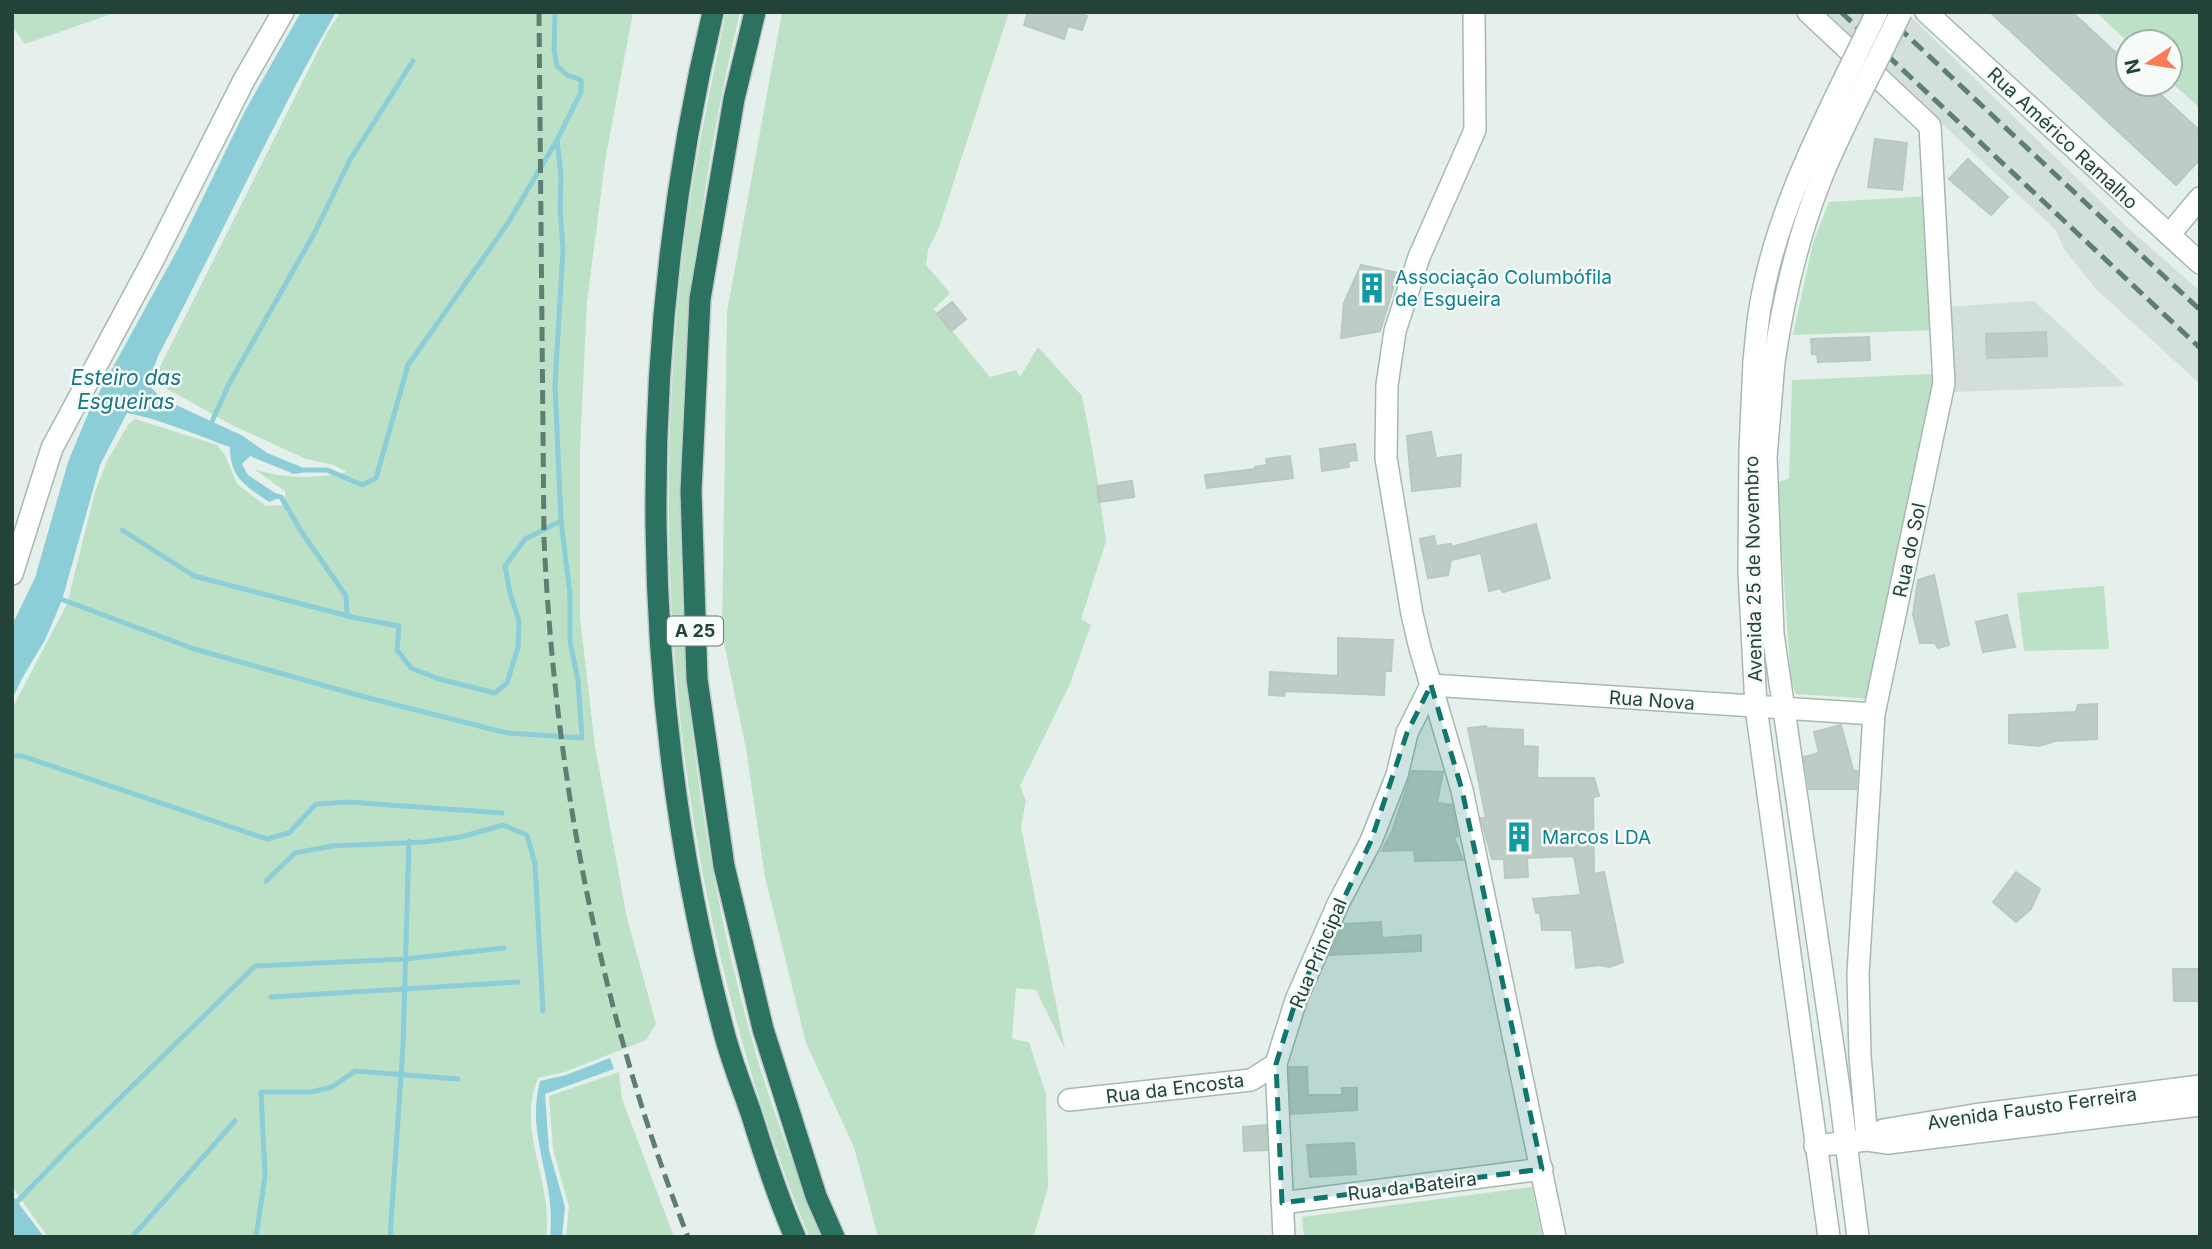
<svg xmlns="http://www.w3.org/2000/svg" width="2212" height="1249" font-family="Inter,sans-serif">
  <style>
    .built { fill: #d3dfda }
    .green { fill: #bde1c6 }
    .water { fill: #8bced7 }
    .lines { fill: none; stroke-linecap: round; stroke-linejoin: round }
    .stream { stroke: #8bced7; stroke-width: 5 }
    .building { fill: #bdcdc6; stroke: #b7cac1; stroke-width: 2 }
    .minor-casing { stroke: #a7b8b2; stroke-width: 24 }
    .tertiary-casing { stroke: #a7b8b2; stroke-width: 24 }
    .motorway-casing { stroke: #c1cac8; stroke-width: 24 }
    .minor { stroke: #fff; stroke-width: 21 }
    .tertiary { stroke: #fff; stroke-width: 21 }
    .motorway { stroke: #2c7261; stroke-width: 21 }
    .rail { stroke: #5e7e74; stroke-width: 5; stroke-dasharray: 14 7; stroke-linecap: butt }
    .tertiary-bridge-casing { stroke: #a7b8b2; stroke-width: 24; stroke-linecap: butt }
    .tertiary-bridge { stroke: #fff; stroke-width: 21 }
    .marked { fill: #0f766e; fill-opacity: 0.2; stroke: #0f766e; stroke-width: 5; stroke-dasharray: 14 9; stroke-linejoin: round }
    .labels { text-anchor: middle; stroke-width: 5; stroke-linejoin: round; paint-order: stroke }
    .shield { fill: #f7fbf9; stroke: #637a73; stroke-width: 2 }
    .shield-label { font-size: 18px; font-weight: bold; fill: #234339 }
    .street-label { font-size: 19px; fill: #234339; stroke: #f7fbf9 }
    .culture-label { font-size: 19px; fill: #0d838f; stroke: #f7fbf9; text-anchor: start }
    .water-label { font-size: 21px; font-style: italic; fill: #187584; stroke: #f7fbf9 }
  </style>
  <rect width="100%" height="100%" fill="#e5efeb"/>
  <g class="built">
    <polygon points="1822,12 1906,12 2128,228 2200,291 2200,384 2096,289 2064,249 2056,230"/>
    <polygon points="2034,301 2126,386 1951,392 1945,307"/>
  </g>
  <g class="green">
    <polygon points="12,12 117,12 25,44 12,26"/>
    <path d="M341 12H633L605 161 587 303 580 448V618L595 746 627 918 656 1024 646 1040 565 1072 538 1078C536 1085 533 1092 532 1099 525 1146 553 1190 546 1237H48L12 1187V709L67 604 95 492 107 461 128 425 135 419 217 445 225 455 237 484 266 506 282 505 286 492 254 469C285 479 315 479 347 472L334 465 306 459 232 425 153 381 328 31Z"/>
    <path d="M726 12H740C658 355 658 714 756 1054 774 1116 798 1176 821 1237H809C682 923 645 588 683 253 692 172 710 92 726 12Z"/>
    <polygon points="782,12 1009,12 938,230 928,250 926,265 950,293 934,309 990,377 1016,370 1020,377 1038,347 1082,396 1095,464 1106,541 1081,619 1091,625 1069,686 1020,786 1026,801 1021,827 1065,1049 1036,990 1016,988 1012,1039 1029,1042 1046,1094 1048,1188 1034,1235 1036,1237 878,1237 854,1147 806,1043 765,877 746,749 722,633 727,312"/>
    <polygon points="2096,12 2200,12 2200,108 2170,81 2170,42 2128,42"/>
    <polygon points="1930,196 1935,330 1793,335 1813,243 1829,202"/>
    <polygon points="1932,374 1933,418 1872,699 1796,694 1791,681 1777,482 1789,479 1792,380"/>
    <polygon points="2104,586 2109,649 2024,651 2017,593"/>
    <polygon points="619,1072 622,1099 674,1237 566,1237 569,1207 553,1149 549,1096"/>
    <polygon points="1532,1187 1542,1237 1304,1237 1302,1217"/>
  </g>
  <g class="water">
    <path d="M301 12H336C272 124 218 242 158 356L148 384 161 398 243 436 267 453 311 471 294 474 250 456 242 464 248 475 281 497 269 502C245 485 230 478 230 447 195 435 164 420 127 413L100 465 62 600 45 640 24 675 12 699V625L35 578 68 462 90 409 180 245 245 111Z"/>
    <path d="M610 1058 614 1069 545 1094 549 1150 565 1207 562 1237H550C557 1181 525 1137 540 1081L566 1075Z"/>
    <polygon points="12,1195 13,1196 44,1237 12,1237"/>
  </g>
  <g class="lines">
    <g class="stream">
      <polyline points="209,428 229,384 315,232 350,160 413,61"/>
      <polyline points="304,470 327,470 362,485 376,478 408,365 508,223 557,140 581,92 581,80 567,75 557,66 554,50 555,12"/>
      <polyline points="276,496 281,497 301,531 346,596 347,616"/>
      <polyline points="122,530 194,576 356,618 399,626 397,650 411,668 439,679 495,693 507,683 518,647 519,621 510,593 505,566 525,539 561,521 555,385 563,249 560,209 561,175 557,140"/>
      <polyline points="58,598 194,649 365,697 507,733 582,738 578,681 570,641 570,594 561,521"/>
      <polyline points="12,756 22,756 267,839 289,833 316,804 348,802 502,813"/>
      <polyline points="266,881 295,853 332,846 424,842 461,837 503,825 527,835 535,864 543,1011"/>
      <polyline points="271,997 518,982"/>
      <polyline points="12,1207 67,1150 255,966 405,959 504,948"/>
      <polyline points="132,1237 235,1121"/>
      <polyline points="256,1237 265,1176 261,1092 311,1092 332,1087 355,1071 458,1079"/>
      <polyline points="390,1237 403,1046 409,841"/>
    </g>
  </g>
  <g class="building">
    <polygon points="1028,12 1076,12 1087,16 1082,30 1068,26 1064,39 1024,25"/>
    <polygon points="1990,12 2072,12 2128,64 2128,84 2149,84 2200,131 2200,159 2176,185"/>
    <polygon points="1875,139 1907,143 1902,190 1868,187"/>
    <polygon points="1968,159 2008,197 1991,215 1949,179"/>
    <polygon points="1361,265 1398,273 1380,331 1341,338 1344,303"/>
    <polygon points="952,302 966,319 951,331 937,314"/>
    <polygon points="2046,332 2047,356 1987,358 1986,334"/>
    <polygon points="1869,337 1870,360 1818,362 1817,354 1812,354 1811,339"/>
    <polygon points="1431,432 1436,458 1461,455 1460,486 1412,491 1407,436"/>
    <polygon points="1355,444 1357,460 1348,461 1349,467 1322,471 1320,449"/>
    <polygon points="1290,456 1293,478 1207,488 1205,475 1255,469 1255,467 1267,465 1266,459"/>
    <polygon points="1132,481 1134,497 1099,502 1097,486"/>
    <polygon points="1536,524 1550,578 1503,592 1500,588 1489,591 1481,553 1451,560 1448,575 1428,578 1420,539 1434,536 1436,546 1451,544 1451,547"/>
    <polygon points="1934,575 1949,645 1938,648 1935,643 1920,643 1913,614 1918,580"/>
    <polygon points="2007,615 2015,647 1983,652 1976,622"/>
    <polygon points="1338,638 1393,640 1391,671 1385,671 1384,695 1285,691 1284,696 1269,695 1270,672 1338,676"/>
    <polygon points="2097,704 2097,739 2055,741 2039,746 2009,743 2009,715 2076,712 2078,705"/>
    <polygon points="1841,725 1853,770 1857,771 1856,789 1809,789 1804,757 1819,753 1814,732"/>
    <polygon points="1486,726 1486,728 1523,730 1523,746 1538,747 1537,778 1594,778 1599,796 1593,797 1594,874 1604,872 1623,962 1609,967 1600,965 1576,968 1572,930 1542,930 1540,913 1536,913 1533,899 1581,895 1574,856 1527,858 1528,877 1505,878 1504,859 1492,859 1481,818 1486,818 1468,728"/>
    <polygon points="1412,771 1443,772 1437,803 1452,805 1458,836 1454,837 1463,860 1415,861 1414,850 1382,851 1392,831"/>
    <polygon points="2016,872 2040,889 2031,909 2016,922 1993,902"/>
    <polygon points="1381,922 1382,938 1421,935 1421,951 1330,955 1344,924"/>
    <polygon points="2173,969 2200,969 2200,1001 2174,1001"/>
    <polygon points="1289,1067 1307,1067 1308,1095 1342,1095 1342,1088 1357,1088 1357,1110 1291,1114"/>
    <polygon points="1266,1125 1267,1150 1244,1151 1243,1127"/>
    <polygon points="1354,1143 1356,1174 1310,1177 1307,1145"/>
  </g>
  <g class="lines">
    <g class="minor-casing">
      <g id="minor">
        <polyline points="1474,12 1475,130 1419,257 1395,331 1387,385 1386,458 1412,614 1420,648 1462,790 1555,1237"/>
        <polyline points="1808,12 1930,126 1944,383 1874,714 1858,974 1860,1056 1867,1140"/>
        <polyline points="1926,12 2200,263"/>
        <polyline points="2169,235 2200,198"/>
        <polyline points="12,574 52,448 153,260 244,80 283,12"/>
        <polyline points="1431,685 1874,714"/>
        <polyline points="1069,1100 1251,1080 1276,1064"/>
        <polyline points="1883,1130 1974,1115 2200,1086"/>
        <polyline points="1815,1146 1867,1140 1888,1143 2200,1105"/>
        <polyline points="1282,1203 1542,1169"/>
        <polyline points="1284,1237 1276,1064 1296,1000 1338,904 1371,841 1397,775 1407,733 1431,685"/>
      </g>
    </g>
    <g class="tertiary-casing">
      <g id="tertiary">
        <polyline points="1754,361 1750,451 1749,572 1756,707 1829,1237"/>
        <polyline points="1774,362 1766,457 1773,634 1840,1095 1858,1237"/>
      </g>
    </g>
    <g class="motorway-casing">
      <g id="motorway">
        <path d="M713 12C634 346 636 703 725 1036 732 1062 742 1087 751 1113 764 1155 777 1196 795 1237"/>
        <polyline points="755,12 734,99 700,299 691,491 697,679 724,866 763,1029 816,1196 834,1237"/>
      </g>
    </g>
    <use href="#minor" class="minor"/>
    <use href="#tertiary" class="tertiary"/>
    <use href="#motorway" class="motorway"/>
    <g class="rail">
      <path d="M539 12 544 539C555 778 600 1014 688 1237"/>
      <polyline points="1841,12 2200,348"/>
      <polyline points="1882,12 2200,310"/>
    </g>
    <g class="tertiary-bridge-casing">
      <g id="tertiary-bridge">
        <path d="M1754 361C1756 343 1757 325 1760 308 1777 204 1832 106 1877 12"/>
        <path d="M1774 362C1783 300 1797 240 1820 181 1842 125 1875 67 1901 12"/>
      </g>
    </g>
    <use href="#tertiary-bridge" class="tertiary-bridge"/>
  </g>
  <path class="marked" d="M1431 685 1462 790 1542 1169 1282 1203 1276 1064 1296 1000 1371 841 1407 733Z"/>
  <defs>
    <g id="building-bare" transform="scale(2.415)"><path d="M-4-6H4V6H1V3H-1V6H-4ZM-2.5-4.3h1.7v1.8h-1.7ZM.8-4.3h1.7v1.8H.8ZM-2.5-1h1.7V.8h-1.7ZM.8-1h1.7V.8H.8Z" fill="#0f9aa8" stroke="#f7fbf9" stroke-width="2.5" paint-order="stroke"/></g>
  </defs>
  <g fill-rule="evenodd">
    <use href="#building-bare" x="1372" y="288"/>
    <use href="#building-bare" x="1519" y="837"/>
  </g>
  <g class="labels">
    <rect class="shield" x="667" y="616.5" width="56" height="29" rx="5"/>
    <g class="shield-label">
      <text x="695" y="637">A 25</text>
    </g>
    <g class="street-label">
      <text transform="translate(2063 138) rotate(43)" y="7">Rua Américo Ramalho</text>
      <text transform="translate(1909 550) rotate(-78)" y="7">Rua do Sol</text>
      <text transform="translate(1753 569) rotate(-91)" y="7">Avenida 25 de Novembro</text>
      <text transform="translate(1652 700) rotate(4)" y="7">Rua Nova</text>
      <text transform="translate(1318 953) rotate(-67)" y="7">Rua Principal</text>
      <text transform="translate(1175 1088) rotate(-7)" y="7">Rua da Encosta</text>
      <text transform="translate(2032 1108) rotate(-8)" y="7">Avenida Fausto Ferreira</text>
      <text transform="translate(1412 1186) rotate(-7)" y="7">Rua da Bateira</text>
    </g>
    <g class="culture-label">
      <text x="1395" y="284">Associação Columbófila<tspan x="1395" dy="22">de Esgueira</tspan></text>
      <text x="1542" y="844">Marcos LDA</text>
    </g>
    <g class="water-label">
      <text x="126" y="385">Esteiro das<tspan x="126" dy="24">Esgueiras</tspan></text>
    </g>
  </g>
  <rect width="2212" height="1249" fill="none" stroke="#234339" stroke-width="28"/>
  <g transform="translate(2149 63) rotate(258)"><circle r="33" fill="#f7fbf9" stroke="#a2b1ac" stroke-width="2"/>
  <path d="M0-5L12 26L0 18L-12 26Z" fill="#fb7b58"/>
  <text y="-10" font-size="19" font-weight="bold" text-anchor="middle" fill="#234339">N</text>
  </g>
</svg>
